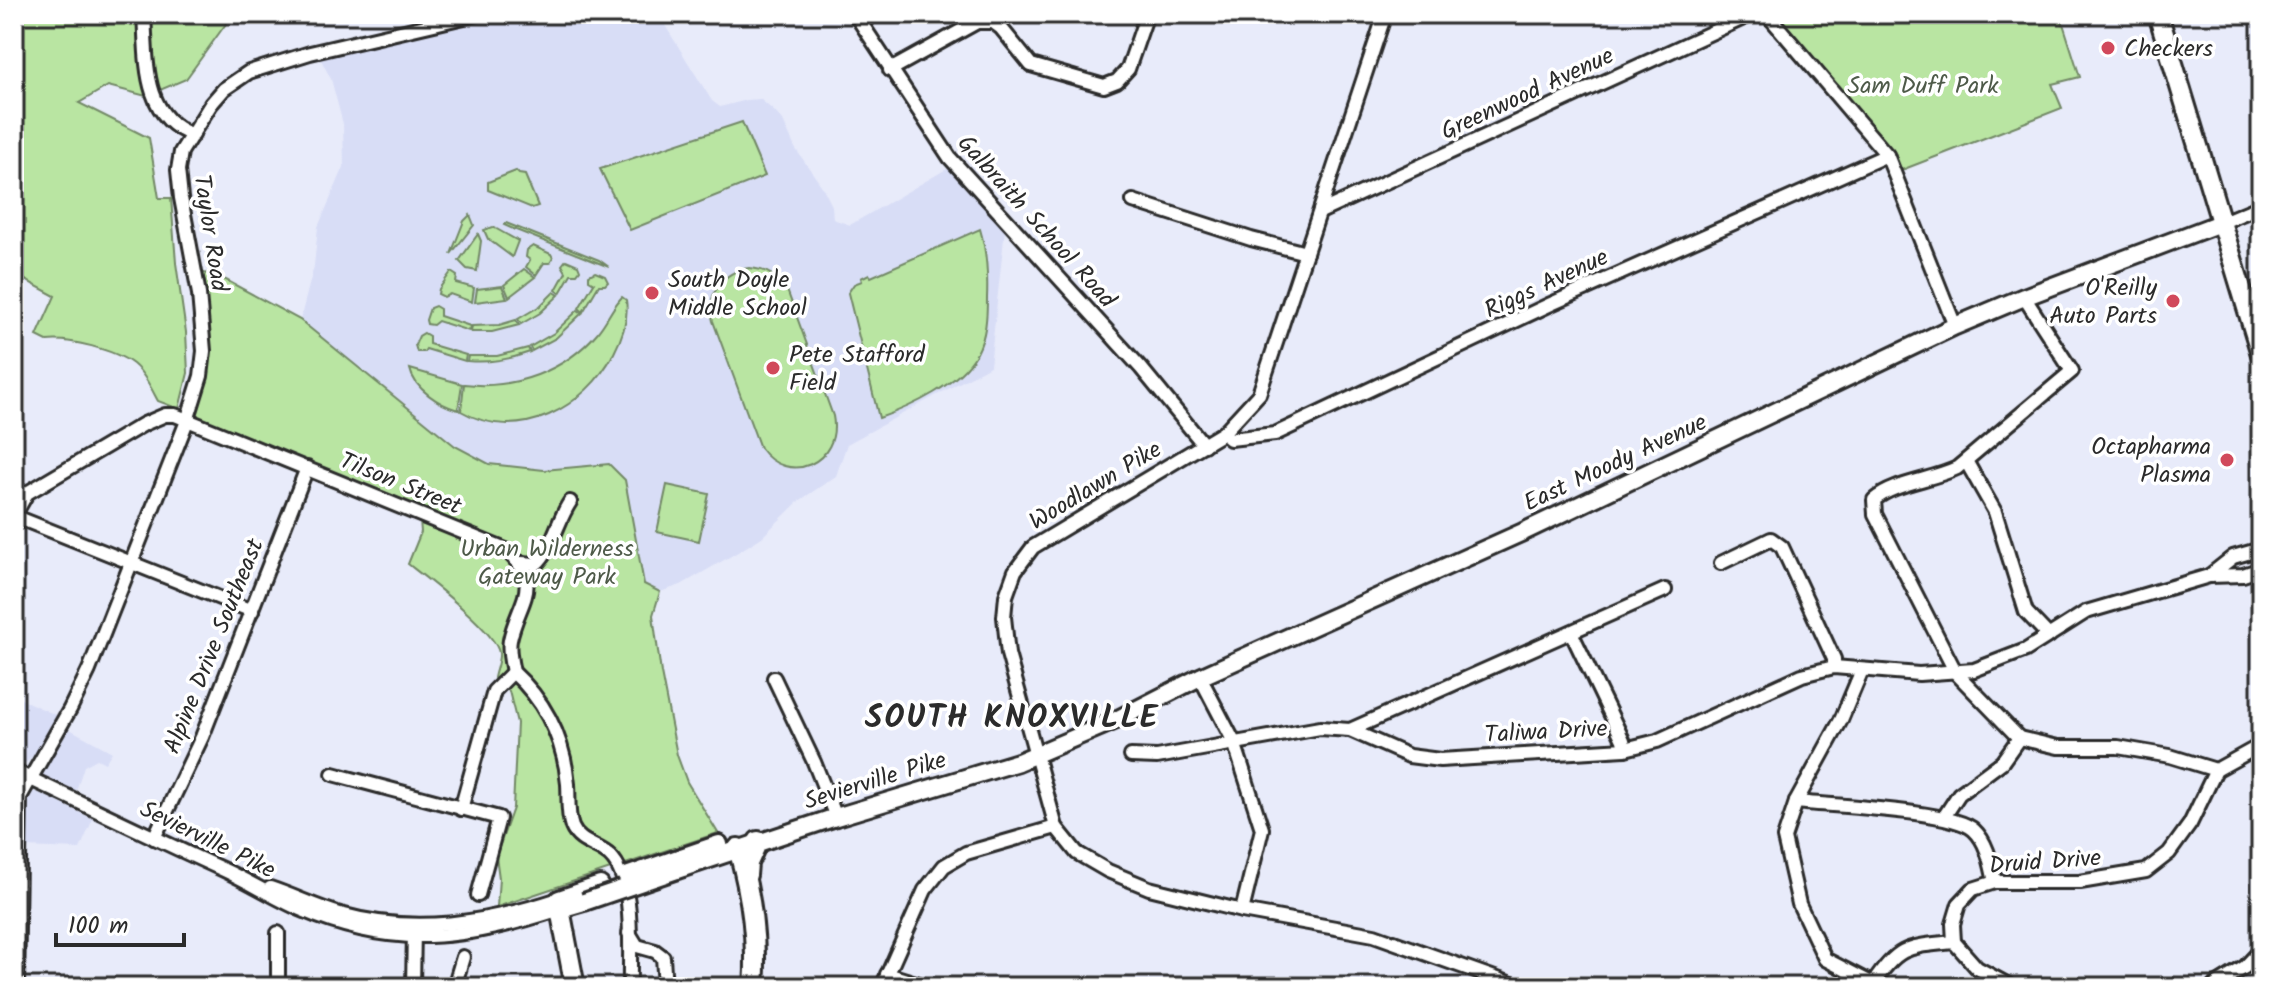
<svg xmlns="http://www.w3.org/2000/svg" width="2275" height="1001" font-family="Kalam,sans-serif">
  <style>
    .built { fill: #d8ddf6 }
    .green { fill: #b9e5a2; stroke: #728866; stroke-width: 2 }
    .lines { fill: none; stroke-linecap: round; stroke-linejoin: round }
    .minor-casing { stroke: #2b2b2b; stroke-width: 18 }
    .major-casing { stroke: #2b2b2b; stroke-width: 22 }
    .highway-casing { stroke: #2b2b2b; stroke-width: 24 }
    .minor { stroke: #fff; stroke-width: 12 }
    .major { stroke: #fff; stroke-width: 16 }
    .highway { stroke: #fff; stroke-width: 18 }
    .major-bridge-casing { stroke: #2b2b2b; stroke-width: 22; stroke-linecap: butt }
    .major-bridge { stroke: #fff; stroke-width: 16 }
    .poi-dot { fill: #d1495b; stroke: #fff; stroke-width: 3 }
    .labels { text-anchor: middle; stroke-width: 7; stroke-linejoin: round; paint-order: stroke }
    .poi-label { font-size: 24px; fill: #2b2b2b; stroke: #fff; text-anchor: start }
    .park-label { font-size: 24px; fill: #4e5a49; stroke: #fff }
    .street-label { font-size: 24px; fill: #2b2b2b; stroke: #fff }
    .district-label { font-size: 32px; font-weight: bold; letter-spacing: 2px; fill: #2b2b2b; stroke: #fff }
  </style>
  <rect width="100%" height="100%" fill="#e8ebfa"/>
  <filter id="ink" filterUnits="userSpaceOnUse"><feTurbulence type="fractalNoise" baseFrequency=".0125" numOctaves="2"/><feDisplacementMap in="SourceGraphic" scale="16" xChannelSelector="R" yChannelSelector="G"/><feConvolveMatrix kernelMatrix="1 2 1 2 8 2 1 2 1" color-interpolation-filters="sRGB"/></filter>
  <g filter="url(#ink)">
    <g class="built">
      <polygon points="496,14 658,14 712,101 720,107 747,100 760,99 774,111 783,121 795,148 823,188 832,206 833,219 850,225 950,167 1005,229 990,366 847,444 836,476 799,501 762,537 738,552 681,585 660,592 644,584 625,480 610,464 544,470 489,464 455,446 300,320 314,266 318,227 344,167 343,124 331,79 320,58 453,28"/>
      <polygon points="14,696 58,716 35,754 27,762 21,763 14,763"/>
      <polygon points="66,727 112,752 105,763 97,759 84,766 74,797 45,781 43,775 43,767"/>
      <polygon points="30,791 37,792 93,819 80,849 24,847 24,798"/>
    </g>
    <g class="green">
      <path d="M14 14H233L186 79 146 96 108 86 79 103 149 138 159 198H171L176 263 186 332 188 373 179 409 158 401C151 388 144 373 133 364 115 350 69 338 47 341L37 336 55 296 14 274Z"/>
      <polygon points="1772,14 2060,14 2080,77 2052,84 2062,108 1894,173"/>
      <polygon points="742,122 765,176 630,230 600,169"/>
      <polygon points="516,171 519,174 525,175 538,206 532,208 488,190 488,182"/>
      <polygon points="470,215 474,225 451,254 464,221"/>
      <polygon points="506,223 599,260 609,267 511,228 504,225"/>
      <polygon points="493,227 518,241 512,257 488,239 484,230"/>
      <path d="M980 229C987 252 988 274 987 298 987 317 986 336 977 353 960 384 911 407 879 418L848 293 854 284 862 281 861 278 869 274 871 277Z"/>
      <polygon points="478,234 481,241 477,271 467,269 459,261"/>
      <polygon points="533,246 551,254 553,258 550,263 544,263 536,275 526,267 530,260 526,257 527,250"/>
      <polygon points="566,260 578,265 580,270 577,274 571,274 560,293 556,290 566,272 562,265"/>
      <path d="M749 268C766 269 777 276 787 290L833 416C842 463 788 487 760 448L713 321C706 294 722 272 749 268Z"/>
      <polygon points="524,269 535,277 509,297 504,285"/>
      <path d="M201 272 226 280 300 320 455 446 489 464 544 470 609 464 625 480 644 584 660 592 653 615 661 673 677 755 687 782 718 833 497 907 499 878 496 856 513 808 517 723 509 691 494 678C495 671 500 660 499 653 496 631 427 579 408 564L421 532 420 520 196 418 195 412 208 366 210 344Z"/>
      <polygon points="451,272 457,276 456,283 474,288 472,302 450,294 444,297 438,294 439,289"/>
      <polygon points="595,272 605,276 608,282 605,285 599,285 583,312 579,308 594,283 589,280 589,275"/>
      <polygon points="502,286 507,298 475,302 477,289"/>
      <polygon points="554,292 559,295 540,313 521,324 518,319 540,306"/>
      <path d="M622 297 626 300C629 319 623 336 614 353 586 407 519 445 461 411L464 384C514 390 565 371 597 333 607 322 612 307 622 297Z"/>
      <polygon points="435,306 440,309 440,316 470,326 469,331 438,321 433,325 427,324 426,320 430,308"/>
      <polygon points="578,310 582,313 556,338 532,351 530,347 554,333"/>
      <polygon points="516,320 519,325 492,332 471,332 472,326 499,325"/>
      <polygon points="424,333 429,336 429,344 466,355 465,361 426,349 424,352 417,352 415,345 419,336"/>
      <path d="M528 348 530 352C509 360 489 363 467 361L468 356H497Z"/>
      <path d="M410 369 462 384 458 410C440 405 414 389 410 369Z"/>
      <polygon points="667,485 709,494 699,541 657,532"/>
    </g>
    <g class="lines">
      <g class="minor-casing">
        <g id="minor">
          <path d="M144 14C147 59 142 117 193 135"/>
          <polyline points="855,14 950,158 1141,368 1204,445"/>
          <polyline points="1385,14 1259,394 1223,433 1033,547 1015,571 1006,596 1004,617 1008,654 1056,827 1077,853 1108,871 1149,888 1242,911 1374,935 1520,987"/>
          <polyline points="1767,14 1887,155 1955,326"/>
          <polyline points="890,70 977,22 993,22 1001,28 1031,65 1104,86 1117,81 1128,69 1147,14"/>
          <polyline points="1133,201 1251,239 1306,253"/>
          <polyline points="1320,212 1752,14"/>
          <polyline points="2220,223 2261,206"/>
          <polyline points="1223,433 1230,439 1275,434 1551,304 1887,155"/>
          <polyline points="1966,461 1995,512 2026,612 2049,636"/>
          <path d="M14 516 27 493 144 424 165 415H175L506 550C545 585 518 601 510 640 508 650 511 662 513 672 546 702 564 740 568 784 569 799 567 813 572 827 579 844 599 845 610 856 636 880 629 953 630 987"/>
          <polyline points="14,516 252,611"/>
          <polyline points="2261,549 2233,557 2209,576 2243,575 2261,569"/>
          <path d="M522 563 536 564C553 548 557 521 570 502"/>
          <polyline points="1721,563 1771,539 1782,547 1834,659 1834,667"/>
          <polyline points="1571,632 1623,740 1625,749"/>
          <polyline points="1862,670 1841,720 1796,802 1784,838 1799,904 1825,959 1873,984 1874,987"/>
          <polyline points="1200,677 1234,742 1262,829 1242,911"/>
          <polyline points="774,678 814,762 836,817"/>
          <polyline points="1350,730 1665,590"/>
          <path d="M2019 738 1956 673 1875 514 1874 500C1893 483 1932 480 1957 468L2072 371 2024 297"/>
          <polyline points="2019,738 2058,747 2118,747 2170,756 2216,770"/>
          <polyline points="1131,756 1157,757 1320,728 1350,730 1409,756 1440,760 1625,749 1657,741 1802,675 1834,667 1919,674 1974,670 2026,650 2086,612 2209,576"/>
          <path d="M14 771C84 804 153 838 224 870 250 882 273 897 300 909 393 950 467 940 560 909"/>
          <polyline points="333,774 499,818 478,895"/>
          <path d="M1796 802C1831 806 1953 810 1974 830 1988 843 1991 865 1995 882"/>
          <polyline points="461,809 494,691 513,672"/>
          <polyline points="1944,817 1959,794 2002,762 2019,738"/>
          <polyline points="154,838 202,737 307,468"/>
          <path d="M270 888C294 896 316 907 340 914 415 935 486 923 559 899"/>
          <polyline points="278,933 278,987"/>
          <polyline points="629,933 637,946 655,951 663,957 665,987"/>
          <polyline points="1954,942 1953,924 1959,904 1973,889 1995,882 2080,882 2146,871 2169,853 2190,824 2216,770 2261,745"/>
          <polyline points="887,974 929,987"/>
          <path d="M1873 984C1899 944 1909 947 1954 942L1977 968 2012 987"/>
          <polyline points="17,987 20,797 70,709 89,670 187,421 201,376 204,351 199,294 181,198 178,170 181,152 211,104 224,89 249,72 310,53 477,14"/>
          <polyline points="413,987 414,929"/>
          <polyline points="454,987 463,957"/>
          <polyline points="882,987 925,890 944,866 966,853 1056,827"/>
          <polyline points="2213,987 2245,967 2261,950"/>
        </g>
      </g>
      <g class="major-casing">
        <g id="major">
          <polyline points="681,857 719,844"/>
          <polyline points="683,868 836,817 1018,762 1114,721 1200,677 1523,532 1955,326 2024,297 2220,223"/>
          <polyline points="584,902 560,909 559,899 600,885"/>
        </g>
      </g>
      <g class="highway-casing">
        <g id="highway">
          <polyline points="2158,14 2261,354"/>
          <path d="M738 848C751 894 758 939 754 987"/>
          <polyline points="747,875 748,863 758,841"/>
          <polyline points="560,909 575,987"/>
        </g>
      </g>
      <use href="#minor" class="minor"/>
      <use href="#major" class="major"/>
      <use href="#highway" class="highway"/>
      <g class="major-bridge-casing">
        <g id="major-bridge">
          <polyline points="626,876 681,857"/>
          <polyline points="584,902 683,868"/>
        </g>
      </g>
      <use href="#major-bridge" class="major-bridge"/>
    </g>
  </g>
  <g class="poi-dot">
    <circle cx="2108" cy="48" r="8"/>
    <circle cx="652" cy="293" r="8"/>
    <circle cx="2173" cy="301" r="8"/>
    <circle cx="773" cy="368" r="8"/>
    <circle cx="2227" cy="460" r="8"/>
  </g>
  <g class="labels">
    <g class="poi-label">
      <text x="2124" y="56">Checkers</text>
      <text x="668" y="287">South Doyle<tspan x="668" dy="28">Middle School</tspan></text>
      <text x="2157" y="295" text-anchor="end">O'Reilly<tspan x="2157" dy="28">Auto Parts</tspan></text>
      <text x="789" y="362">Pete Stafford<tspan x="789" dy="28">Field</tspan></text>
      <text x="2211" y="454" text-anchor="end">Octapharma<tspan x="2211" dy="28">Plasma</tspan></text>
    </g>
    <g class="park-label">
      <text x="1923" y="93">Sam Duff Park</text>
      <text x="547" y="556">Urban Wilderness<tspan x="547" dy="28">Gateway Park</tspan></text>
    </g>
    <g class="street-label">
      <text transform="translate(1527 93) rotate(-25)" y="8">Greenwood Avenue</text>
      <text transform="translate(1037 221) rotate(48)" y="8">Galbraith School Road</text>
      <text transform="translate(211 233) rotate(81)" y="8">Taylor Road</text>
      <text transform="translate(1546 283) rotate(-25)" y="8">Riggs Avenue</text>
      <text transform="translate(1615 462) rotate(-25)" y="8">East Moody Avenue</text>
      <text transform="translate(401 483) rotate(22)" y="8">Tilson Street</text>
      <text transform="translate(1095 485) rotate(-31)" y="8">Woodlawn Pike</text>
      <text transform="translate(213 646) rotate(-68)" y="8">Alpine Drive Southeast</text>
      <text transform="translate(1546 731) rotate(-3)" y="8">Taliwa Drive</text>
      <text transform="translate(875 780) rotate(-17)" y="8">Sevierville Pike</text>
      <text transform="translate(208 839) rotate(26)" y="8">Sevierville Pike</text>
      <text transform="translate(2045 861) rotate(-4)" y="8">Druid Drive</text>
    </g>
    <g class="district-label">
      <text x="1012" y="727">SOUTH KNOXVILLE</text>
    </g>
  </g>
  <rect width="2275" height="1001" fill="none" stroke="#fff" stroke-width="48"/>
  <rect x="24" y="24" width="2227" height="953" fill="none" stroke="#2b2b2b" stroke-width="3" filter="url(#ink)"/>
  <path d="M56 933v12h128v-12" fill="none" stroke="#2b2b2b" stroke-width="4"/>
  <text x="68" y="933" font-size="24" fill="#2b2b2b" stroke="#ffffff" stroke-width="6" paint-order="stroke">100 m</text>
</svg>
